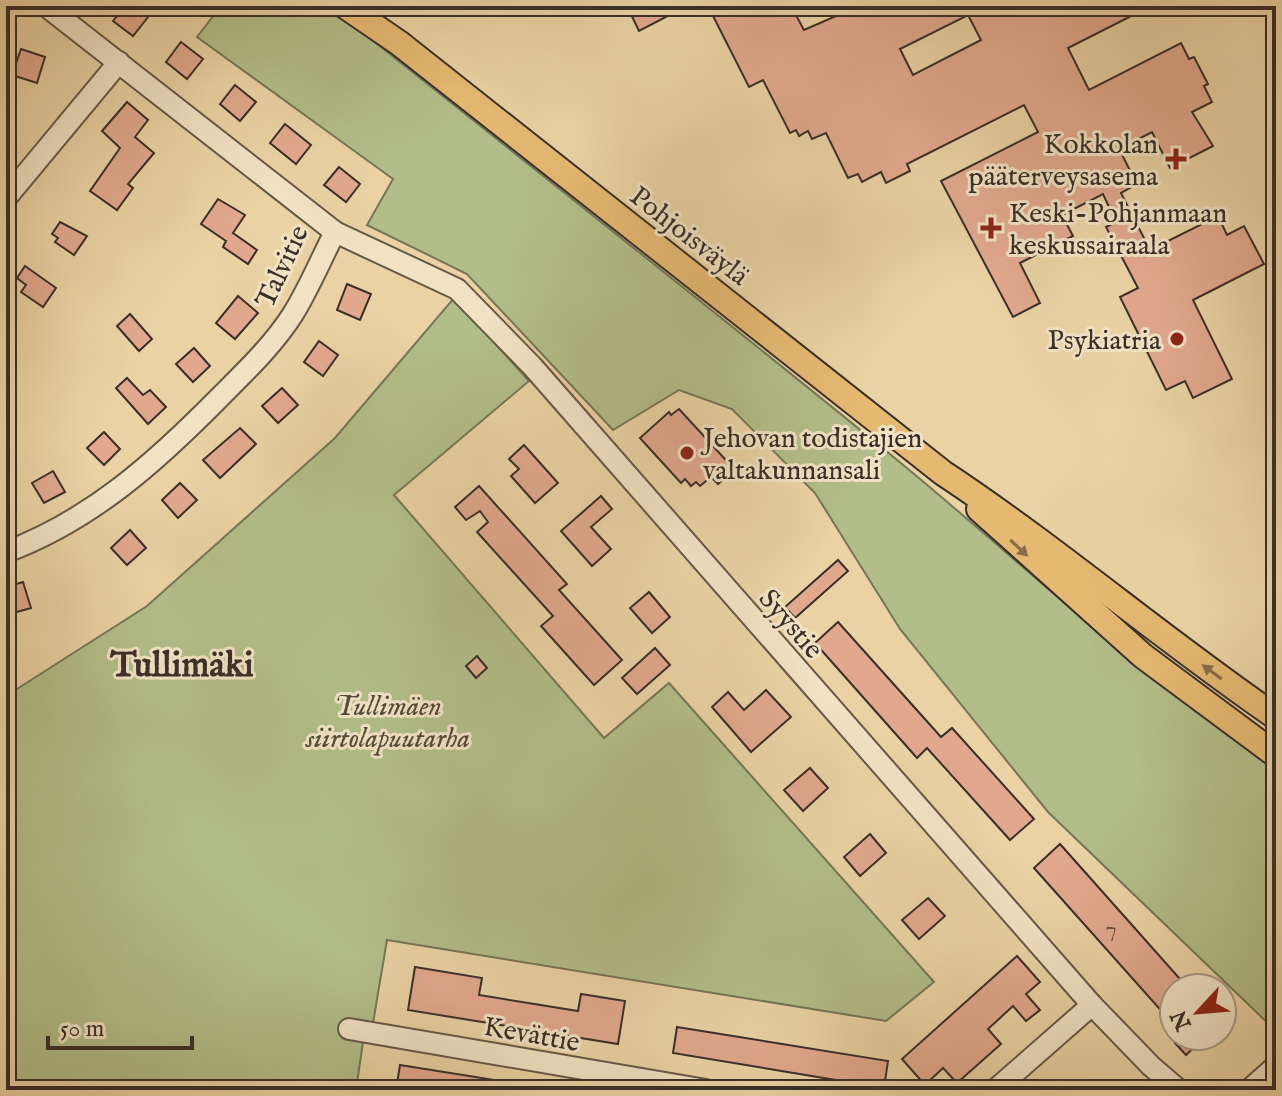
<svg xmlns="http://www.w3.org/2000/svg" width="1282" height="1096" font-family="'IM FELL English',serif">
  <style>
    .green { fill: #b2bd89; stroke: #767658; stroke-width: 2 }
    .building { fill: #e1a88d; stroke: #3a2f28; stroke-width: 2; fill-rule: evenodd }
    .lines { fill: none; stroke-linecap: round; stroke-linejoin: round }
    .minor-casing { stroke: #665847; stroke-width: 24 }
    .major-casing { stroke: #3a2f28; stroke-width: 28 }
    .minor { stroke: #f1e2c4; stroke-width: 20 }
    .major { stroke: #e5b972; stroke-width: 24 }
    .oneway { fill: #876d49 }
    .poi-dot { fill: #8f2418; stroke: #f1e2c4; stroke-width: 3 }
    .labels { text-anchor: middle; stroke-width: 6; stroke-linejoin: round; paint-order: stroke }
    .number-label { font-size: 24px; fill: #644d41 }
    .poi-label { font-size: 28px; fill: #3a2f28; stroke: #f1e2c4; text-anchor: end }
    .street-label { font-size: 28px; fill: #3a2f28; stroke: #f1e2c4 }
    .park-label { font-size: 28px; font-style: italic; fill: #524b3b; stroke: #f1e2c4 }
    .district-label { font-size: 36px; font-weight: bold; fill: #3a2f28; stroke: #f1e2c4 }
  </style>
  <rect width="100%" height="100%" fill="#ead2a4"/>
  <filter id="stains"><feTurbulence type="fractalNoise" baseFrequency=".0025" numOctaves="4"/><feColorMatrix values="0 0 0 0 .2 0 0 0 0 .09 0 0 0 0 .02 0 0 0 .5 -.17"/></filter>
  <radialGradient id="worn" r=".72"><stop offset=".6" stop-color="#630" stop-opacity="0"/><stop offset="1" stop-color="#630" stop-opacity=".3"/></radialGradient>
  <g class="green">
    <path d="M221 6H326L351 23C535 170 720 315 902 464 1027 567 1142 678 1276 769L1275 1030 1048 812 900 629 815 493 732 409 679 390 613 430 467 274 367 225 393 179 197 37Z"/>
    <polygon points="454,298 529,381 394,495 604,738 669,683 934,982 886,1021 387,940 373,1023 363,1042 356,1090 6,1090 6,696 147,606 335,438"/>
  </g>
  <g class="building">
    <polygon points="125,6 134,6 148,17 133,36 113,21"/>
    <polygon points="627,6 687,6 639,31"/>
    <path d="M708 6H791L804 30 859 6H1151L1068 48 1089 90 1181 43 1189 59 1194 57 1208 84 1204 86 1212 102 1192 112 1213 146 1170 168 1152 132 1119 149 1137 184 1121 193 1150 250 1218 216 1227 235 1244 226 1264 264 1193 300 1232 379 1193 398 1185 381 1166 390 1120 297 1138 288 1106 227 1116 222 1103 194 1062 215 1073 236 1020 263 1040 303 1013 317 941 181 1038 132 1024 105 907 164 910 171 886 183 881 172 862 182 858 174 848 178 826 133 812 139 808 131 799 136 796 130 790 133 763 80 749 87ZM968 15 981 40 913 75 900 49Z"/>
    <polygon points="181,42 203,59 187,79 166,62"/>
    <polygon points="21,49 45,57 37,83 12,75"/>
    <polygon points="235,85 256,102 240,121 220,104"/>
    <polygon points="127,102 148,120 135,137 154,153 128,184 133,188 117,210 90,191 120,148 102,131"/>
    <polygon points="285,124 311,145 296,164 270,143"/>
    <polygon points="339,167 360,184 346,202 324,185"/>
    <polygon points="218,199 245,215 233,233 257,250 248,264 223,247 226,241 201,224"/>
    <polygon points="60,222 87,236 74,255 55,242 58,238 52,234"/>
    <polygon points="25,266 56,288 43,307 21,292 26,285 17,278"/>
    <polygon points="347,284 371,294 360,320 337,310"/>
    <polygon points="238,296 258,313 235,339 216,323"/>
    <polygon points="130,314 152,339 139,351 117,326"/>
    <polygon points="319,341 338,355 323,376 304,362"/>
    <polygon points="194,348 210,366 193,382 176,364"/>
    <polygon points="127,378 143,395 150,390 166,407 148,424 116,388"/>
    <polygon points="282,388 298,405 278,423 262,406"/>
    <polygon points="679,409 734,469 718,484 711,477 700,486 696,482 691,486 685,479 681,483 640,438 669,412 671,415"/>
    <polygon points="240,428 256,444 220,478 203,460"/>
    <polygon points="104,432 120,449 104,465 87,448"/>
    <polygon points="524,445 558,483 535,503 511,476 519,469 509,459"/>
    <polygon points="53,471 65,492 44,503 32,483"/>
    <polygon points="180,483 197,500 178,518 162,500"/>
    <polygon points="479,486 567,584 559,590 622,660 594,685 541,626 553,616 477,532 488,522 480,511 466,520 455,507"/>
    <polygon points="601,496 612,509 591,527 611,549 592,566 561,531"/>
    <polygon points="130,530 146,548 127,565 111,548"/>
    <polygon points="838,560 848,571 795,618 785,607"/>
    <polygon points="23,582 31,608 6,615 6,587"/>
    <polygon points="649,592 670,617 652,633 630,608"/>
    <polygon points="838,622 941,737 952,728 1034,819 1010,840 927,748 917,758 815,643"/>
    <polygon points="655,648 670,665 637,694 622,678"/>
    <polygon points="477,656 487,668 476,678 466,666"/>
    <polygon points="766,690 791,717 751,752 712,707 728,692 744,710"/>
    <polygon points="810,768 828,788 803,811 784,790"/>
    <polygon points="870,834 886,853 860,876 844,857"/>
    <polygon points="1060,844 1188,988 1174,988 1174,1025 1034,868"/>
    <polygon points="928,898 945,916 919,939 902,920"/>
    <polygon points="1017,956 1040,982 1026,994 1040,1010 1026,1021 1013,1006 988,1029 1001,1044 957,1083 943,1068 925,1085 902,1059"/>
    <polygon points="415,967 482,978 479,995 578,1011 581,994 625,1001 618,1044 408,1010"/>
    <polygon points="677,1027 888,1061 884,1088 673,1053"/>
    <polygon points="1183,1036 1206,1036 1186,1055 1175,1043"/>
    <polygon points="400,1065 501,1081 500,1090 396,1090"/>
  </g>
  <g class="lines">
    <g class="minor-casing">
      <g id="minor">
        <polyline points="46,6 335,232 457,289 532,366 1092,1005 1151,1066 1179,1090"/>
        <polyline points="6,198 119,62"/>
        <path d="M6 552C92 520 157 461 221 396 247 370 274 344 293 314 309 288 321 259 335 232"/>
        <polyline points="349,1029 706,1090"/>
        <polyline points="995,1090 1092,1005"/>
        <polyline points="1249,1090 1276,1066"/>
      </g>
    </g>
    <g class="major-casing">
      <g id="major">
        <path d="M345 6 399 43 943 473C1058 549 1162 639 1276 717"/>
        <polyline points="979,509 1143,656 1276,755"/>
      </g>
    </g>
    <use href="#minor" class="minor"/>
    <use href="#major" class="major"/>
  </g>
  <defs><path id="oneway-solid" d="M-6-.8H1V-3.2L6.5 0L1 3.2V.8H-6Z" transform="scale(2)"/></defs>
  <g class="oneway">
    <use href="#oneway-solid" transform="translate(1019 548) rotate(43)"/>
    <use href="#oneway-solid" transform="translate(1212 672) rotate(-144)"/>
  </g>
  <g class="poi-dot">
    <path d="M1172 147h8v8h8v8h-8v8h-8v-8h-8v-8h8z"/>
    <path d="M987 216h8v8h8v8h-8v8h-8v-8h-8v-8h8z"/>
    <circle cx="1177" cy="339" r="8"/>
    <circle cx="687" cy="453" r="8"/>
  </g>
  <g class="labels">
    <g class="number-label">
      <text x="1111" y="936">7</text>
    </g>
    <g class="poi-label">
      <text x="1158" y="153">Kokkolan<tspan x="1158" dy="32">pääterveysasema</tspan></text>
      <text x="1009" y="222" text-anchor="start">Keski-Pohjanmaan<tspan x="1009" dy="32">keskussairaala</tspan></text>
      <text x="1161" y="349">Psykiatria</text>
      <text x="703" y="447" text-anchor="start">Jehovan todistajien<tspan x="703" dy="32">valtakunnansali</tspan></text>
    </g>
    <g class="street-label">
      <text transform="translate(690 235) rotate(38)" y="10">Pohjoisväylä</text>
      <text transform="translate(281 266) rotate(-65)" y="10">Talvitie</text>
      <text transform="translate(792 623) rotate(49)" y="10">Syystie</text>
      <text transform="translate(532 1033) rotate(10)" y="10">Kevättie</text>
    </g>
    <g class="park-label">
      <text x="388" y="715">Tullimäen<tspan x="388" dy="32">siirtolapuutarha</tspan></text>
    </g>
    <g class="district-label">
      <text x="182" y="676">Tullimäki</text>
    </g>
  </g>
  <rect width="1282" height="1096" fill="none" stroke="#ead2a4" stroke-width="32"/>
  <rect x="8" y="8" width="1266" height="1080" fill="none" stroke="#3a2f28" stroke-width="4"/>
  <rect x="16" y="16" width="1250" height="1064" fill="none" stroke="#3a2f28" stroke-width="2"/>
  <g transform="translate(1198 1012) rotate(244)"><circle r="38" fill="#f1e2c4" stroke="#a89a86" stroke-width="2"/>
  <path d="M0-6L14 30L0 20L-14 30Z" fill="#8f2418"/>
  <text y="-12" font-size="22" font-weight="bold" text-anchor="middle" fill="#3a2f28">N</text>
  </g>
  <path d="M48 1036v12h144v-12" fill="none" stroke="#3a2f28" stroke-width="4"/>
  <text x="60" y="1036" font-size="24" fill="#3a2f28" stroke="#f1e2c4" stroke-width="6" paint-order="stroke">50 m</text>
  <rect width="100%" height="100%" filter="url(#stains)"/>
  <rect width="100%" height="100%" fill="url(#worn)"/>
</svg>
